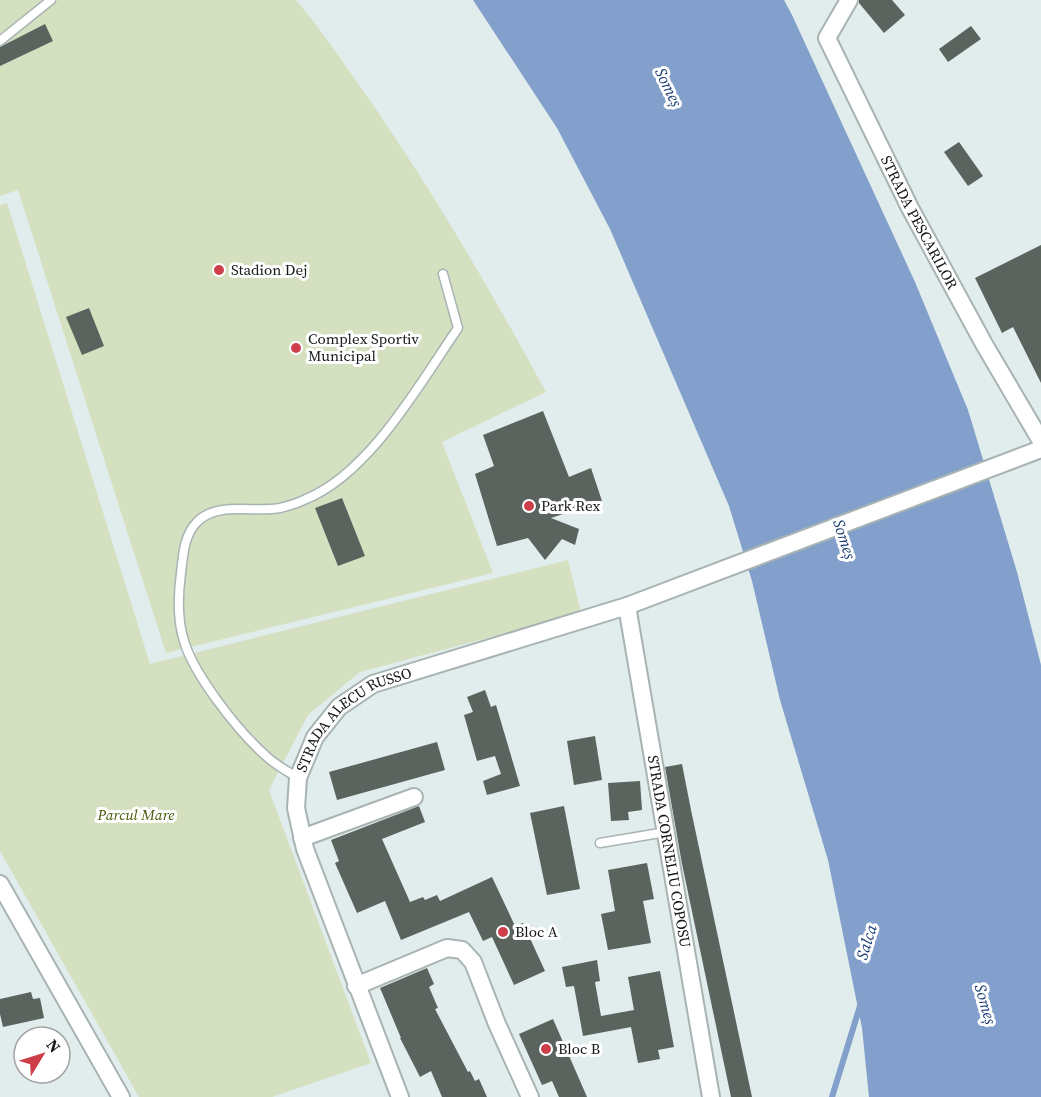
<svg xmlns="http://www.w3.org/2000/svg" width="1041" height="1097" font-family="'Source Serif 4',serif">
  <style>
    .green { fill: #d4e0bf }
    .water { fill: #83a0cc }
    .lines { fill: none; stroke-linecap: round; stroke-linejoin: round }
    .stream { stroke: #83a0cc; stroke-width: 6 }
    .building { fill: #5b635e }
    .lane-casing { stroke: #a7b4b3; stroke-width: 11 }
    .street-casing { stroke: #a7b4b3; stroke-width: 20 }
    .lane { stroke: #fff; stroke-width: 8 }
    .street { stroke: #fff; stroke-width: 16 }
    .poi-dot { fill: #ce3e48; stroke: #fff; stroke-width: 2 }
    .labels { text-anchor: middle; stroke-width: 6; stroke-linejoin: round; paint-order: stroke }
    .street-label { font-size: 15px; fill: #151919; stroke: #fff }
    .poi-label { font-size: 15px; fill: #151919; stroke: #fff; text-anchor: start }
    .park-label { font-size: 15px; font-style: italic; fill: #465907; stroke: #fff }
    .water-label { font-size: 16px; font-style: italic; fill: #193c73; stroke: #fff }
  </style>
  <rect width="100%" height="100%" fill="#e0edec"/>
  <g class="green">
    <path d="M0 0H296C321 29 342 61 364 92 431 188 490 289 546 392L442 442 493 573 166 653 18 190 0 196Z"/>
    <polygon points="7,203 150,664 568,560 581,613 360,672 308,715 269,790 371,1063 272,1097 139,1097 0,851 0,205"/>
  </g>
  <polygon class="water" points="473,0 784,0 792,15 915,282 968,410 1017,572 1041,665 1041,1097 869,1097 862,1028 828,860 780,700 752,581 729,506 610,229 557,128"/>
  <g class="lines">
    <polyline class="stream" points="832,1097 860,1006"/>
  </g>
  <g class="building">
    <polygon points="859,0 892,0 905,15 884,33 859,3"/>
    <polygon points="45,24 53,41 0,66 0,47"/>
    <polygon points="971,26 981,39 948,62 939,49"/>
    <polygon points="959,142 983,176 968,186 944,152"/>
    <polygon points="1041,245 1041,383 1013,327 1002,333 975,278"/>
    <polygon points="89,308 104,346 82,355 66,317"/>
    <polygon points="543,411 569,477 591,468 602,501 551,518 579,529 575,545 562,539 545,560 528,538 497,546 475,474 494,466 483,435"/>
    <polygon points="342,498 365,556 338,566 315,508"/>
    <polygon points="485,690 491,707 496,705 520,786 487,795 483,781 501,774 495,756 477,761 464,715 473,712 467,697"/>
    <polygon points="595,736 602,780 574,785 567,741"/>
    <polygon points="437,742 445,770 337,800 329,772"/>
    <polygon points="682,764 691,810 752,1097 731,1097 682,864 665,767"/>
    <polygon points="640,781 642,810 628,812 629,820 611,821 608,783"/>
    <polygon points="419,806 425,822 382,839 410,902 423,897 425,900 437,895 440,901 492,877 515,926 523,923 545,971 514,985 492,937 483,941 469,912 401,940 385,901 357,913 335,863 339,861 331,840"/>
    <polygon points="564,806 580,889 547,895 530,813"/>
    <polygon points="647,863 654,899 643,901 651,943 608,950 601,914 615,911 608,870"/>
    <polygon points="597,960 600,981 595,982 601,1016 634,1010 628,977 660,971 674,1047 658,1050 660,1059 638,1063 631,1027 583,1036 574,986 566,987 562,967"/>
    <polygon points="427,968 434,984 429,987 438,1008 435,1009 468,1072 470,1071 475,1081 479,1079 487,1097 442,1097 431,1071 420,1077 400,1038 401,1038 380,988"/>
    <polygon points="31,992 33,999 40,998 44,1018 3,1027 0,1014 0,999"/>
    <polygon points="553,1019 587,1097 559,1097 552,1081 542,1085 519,1034"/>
  </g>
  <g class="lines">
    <g class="lane-casing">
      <g id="lane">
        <polyline points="0,41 51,0"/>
        <path d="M298 778C287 771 274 764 265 755 238 731 194 675 184 641 177 619 178 595 181 573 183 555 184 535 197 522 217 501 254 513 280 508 288 506 298 503 306 499 370 473 420 383 458 328L443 274"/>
        <polyline points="600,843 666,832"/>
      </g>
    </g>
    <g class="street-casing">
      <g id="street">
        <path id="s1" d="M849 0 827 38 910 208 984 344 1041 441"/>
        <path id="s2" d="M627 606 711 1097"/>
        <polyline points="302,838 414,797"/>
        <polyline points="0,884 121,1097"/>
        <polyline points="356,986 447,948 462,950 473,962 497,1024 530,1097"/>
        <path id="s3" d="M400 1097 305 849 296 808 298 778 315 737 339 707 373 684 627 606 1041 449"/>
      </g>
    </g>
    <use href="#lane" class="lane"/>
    <use href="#street" class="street"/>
  </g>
  <g class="poi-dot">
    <circle cx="219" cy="270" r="6"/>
    <circle cx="296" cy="348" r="6"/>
    <circle cx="529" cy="506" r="6"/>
    <circle cx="503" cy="932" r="6"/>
    <circle cx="546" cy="1049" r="6"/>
  </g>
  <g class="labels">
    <g class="street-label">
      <text dy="5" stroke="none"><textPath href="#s1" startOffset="250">STRADA PESCARILOR</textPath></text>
      <text dy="5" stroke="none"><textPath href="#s3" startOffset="423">STRADA ALECU RUSSO</textPath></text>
      <text dy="5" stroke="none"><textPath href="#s2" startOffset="249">STRADA CORNELIU COPOSU</textPath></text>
    </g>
    <g class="poi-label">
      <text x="231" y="275">Stadion Dej</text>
      <text x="308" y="344">Complex Sportiv<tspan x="308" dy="17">Municipal</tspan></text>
      <text x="541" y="511">Park Rex</text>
      <text x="515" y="937">Bloc A</text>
      <text x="558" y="1054">Bloc B</text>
    </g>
    <g class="park-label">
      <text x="136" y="820">Parcul Mare</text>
    </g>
    <g class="water-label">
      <text transform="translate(669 87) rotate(64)" y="6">Someș</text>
      <text transform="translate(845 539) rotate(72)" y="6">Someș</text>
      <text transform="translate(866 942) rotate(-73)" y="6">Salca</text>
      <text transform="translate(986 1004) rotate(74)" y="6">Someș</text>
    </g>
  </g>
  <g transform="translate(42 1055) rotate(52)"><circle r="28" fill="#ffffff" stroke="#a1a3a3" stroke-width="1.5"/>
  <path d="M0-4.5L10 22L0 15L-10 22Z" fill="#ce3e48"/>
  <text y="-9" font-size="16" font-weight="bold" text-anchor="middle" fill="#151919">N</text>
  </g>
</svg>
